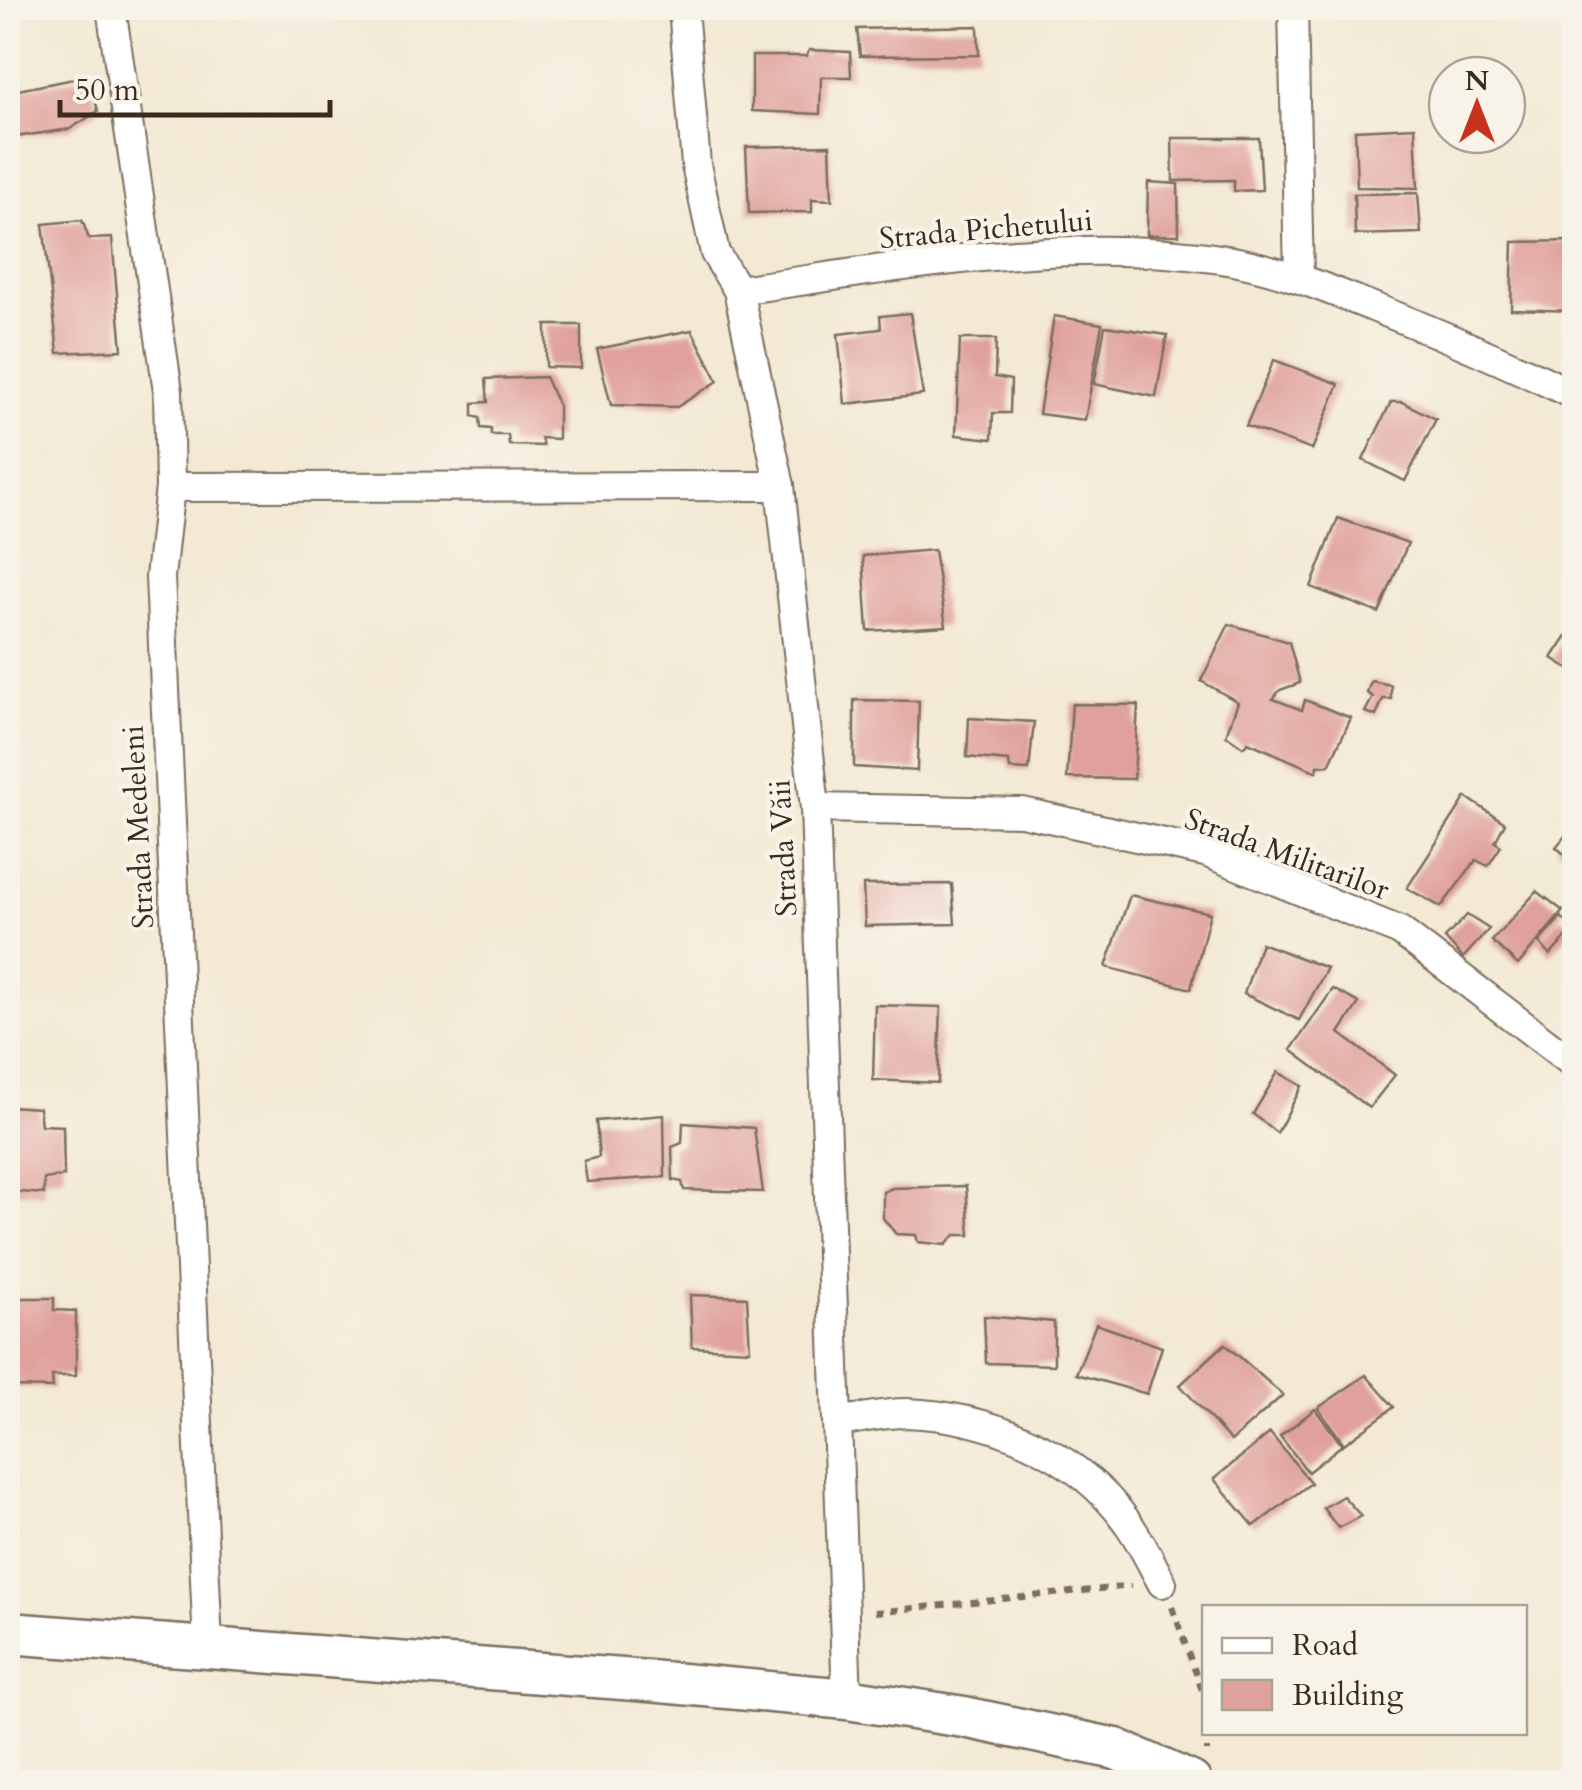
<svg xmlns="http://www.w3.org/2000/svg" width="1582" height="1790" font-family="Cardo,serif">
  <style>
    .building { fill: #e0a09b }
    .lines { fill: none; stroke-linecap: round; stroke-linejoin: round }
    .street-casing { stroke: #7b6d5e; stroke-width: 32 }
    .secondary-casing { stroke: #7b6d5e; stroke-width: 45 }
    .path { stroke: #7b6d5e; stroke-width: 6; stroke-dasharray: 8 8; stroke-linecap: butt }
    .street { stroke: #fff; stroke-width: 28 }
    .secondary { stroke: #fff; stroke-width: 40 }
    .labels { text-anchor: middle; stroke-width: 8; stroke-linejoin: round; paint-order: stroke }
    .street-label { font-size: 30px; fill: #3b2a1e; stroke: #f7f3e8 }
  </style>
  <rect width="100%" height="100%" fill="#f7f3e8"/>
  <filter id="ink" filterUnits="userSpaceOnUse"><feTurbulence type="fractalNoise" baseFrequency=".01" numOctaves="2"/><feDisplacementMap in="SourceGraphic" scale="20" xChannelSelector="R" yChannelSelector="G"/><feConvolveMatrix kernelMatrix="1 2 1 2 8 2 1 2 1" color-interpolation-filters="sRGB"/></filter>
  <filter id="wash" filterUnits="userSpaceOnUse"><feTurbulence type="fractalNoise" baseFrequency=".0048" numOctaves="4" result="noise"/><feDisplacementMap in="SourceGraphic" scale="40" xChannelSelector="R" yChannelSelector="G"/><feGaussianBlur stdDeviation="2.25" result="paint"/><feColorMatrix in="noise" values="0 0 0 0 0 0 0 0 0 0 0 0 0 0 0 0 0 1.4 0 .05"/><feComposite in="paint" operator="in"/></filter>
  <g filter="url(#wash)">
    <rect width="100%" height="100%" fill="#f3e9d4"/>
    <g id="blocks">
      <g class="building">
        <polygon points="978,26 979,55 860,56 857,29"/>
        <polygon points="809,50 850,52 851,77 821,77 820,114 752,111 752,56 807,56"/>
        <polygon points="89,76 98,111 70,129 15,137 8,92"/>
        <polygon points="1415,127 1418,188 1357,187 1355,130"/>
        <polygon points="1172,138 1259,138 1262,190 1234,191 1234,180 1173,181"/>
        <polygon points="830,145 832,200 812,199 812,212 749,213 746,147"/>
        <polygon points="1148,182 1178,184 1179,235 1147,235"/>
        <polygon points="1418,193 1421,233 1355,235 1354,194"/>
        <polygon points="82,220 89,239 112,238 122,350 58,353 43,224"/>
        <polygon points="1574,241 1574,311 1511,309 1513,242"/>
        <polygon points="910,313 923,395 845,404 838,334 881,329 880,316"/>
        <polygon points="1054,316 1102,324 1085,420 1039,414"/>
        <polygon points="546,325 581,325 581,368 546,367"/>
        <polygon points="1105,326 1167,335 1156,397 1094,384"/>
        <polygon points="692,330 718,381 677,407 611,405 597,349"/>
        <polygon points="960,339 996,339 995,377 1011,380 1010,413 993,413 992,439 956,435"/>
        <polygon points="1274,360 1339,384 1312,450 1246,426"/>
        <polygon points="545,377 558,405 558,439 541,438 543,446 509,445 508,435 491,435 491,429 481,428 480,418 473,416 473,403 488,402 486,379"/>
        <polygon points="1391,402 1402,402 1436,419 1405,481 1363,460"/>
        <polygon points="1338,518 1408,543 1379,613 1311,587"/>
        <polygon points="934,550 946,626 868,631 863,556"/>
        <polygon points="1229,624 1289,642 1300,683 1280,690 1273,699 1302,710 1305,700 1351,718 1329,765 1318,766 1317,772 1248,742 1243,747 1226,735 1238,702 1201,681"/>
        <polygon points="1574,625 1574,672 1552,658"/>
        <polygon points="1371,681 1391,685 1391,699 1383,699 1376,716 1365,712 1373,697 1367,693"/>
        <polygon points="854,700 919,701 917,771 854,767"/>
        <polygon points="1072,704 1138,705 1134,779 1067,778"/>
        <polygon points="969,718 1034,722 1029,770 1010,769 1009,761 967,757"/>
        <polygon points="1466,797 1505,823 1495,842 1501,846 1488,866 1476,860 1441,907 1407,888"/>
        <polygon points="1574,825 1574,863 1556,847"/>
        <polygon points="952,884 955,924 865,926 863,885"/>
        <polygon points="1537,891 1563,911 1518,965 1492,941"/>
        <polygon points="1130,895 1210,913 1191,989 1106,967"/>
        <polygon points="1467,915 1489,929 1463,958 1445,938"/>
        <polygon points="1561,917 1574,929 1550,955 1539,942"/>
        <polygon points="1261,943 1327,968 1299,1020 1244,994"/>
        <polygon points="1333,989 1359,1003 1339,1033 1395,1075 1369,1108 1291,1050"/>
        <polygon points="875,1005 941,1007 938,1083 873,1080"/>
        <polygon points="1278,1072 1302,1086 1277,1133 1253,1114"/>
        <polygon points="8,1106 39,1108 41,1125 63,1126 64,1176 44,1179 44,1194 8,1191"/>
        <polygon points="664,1115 665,1177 587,1182 584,1161 599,1157 596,1121"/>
        <polygon points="683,1123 754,1128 763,1192 684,1190 682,1182 673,1180 672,1147 682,1143"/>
        <polygon points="966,1186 970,1235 955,1235 946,1245 918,1242 916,1235 896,1234 883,1218 883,1192 892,1188"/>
        <polygon points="690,1295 747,1297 750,1350 692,1347"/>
        <polygon points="8,1298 54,1298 54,1310 76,1311 76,1376 52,1376 53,1388 8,1387"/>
        <polygon points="984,1316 1054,1322 1054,1365 986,1363"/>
        <polygon points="1096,1324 1162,1347 1147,1394 1076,1374"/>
        <polygon points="1225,1344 1283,1395 1231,1441 1180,1385"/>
        <polygon points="1366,1375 1394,1407 1344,1444 1318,1408"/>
        <polygon points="1315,1409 1342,1445 1308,1472 1280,1436"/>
        <polygon points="1270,1433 1311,1483 1254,1526 1214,1479"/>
        <polygon points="1343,1496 1361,1516 1338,1528 1323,1508"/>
      </g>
    </g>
  </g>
  <g filter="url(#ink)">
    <use href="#blocks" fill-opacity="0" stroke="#7b6d5e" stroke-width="2.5"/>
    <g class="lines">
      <g class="street-casing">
        <g id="street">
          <polyline points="111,8 168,391 170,487 160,577 208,1647"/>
          <polyline points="683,8 696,165 715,253 738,290 780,486 815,808 847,1699"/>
          <polyline points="1293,8 1299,277"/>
          <path d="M738 290C896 268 1060 235 1221 259 1274 267 1323 287 1373 307 1441 334 1508 363 1574 395"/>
          <polyline points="170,487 780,486"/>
          <polyline points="815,808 1022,812 1205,852 1400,931 1574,1064"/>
          <path d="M837 1422C859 1419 884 1413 906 1413 990 1416 1077 1452 1127 1522 1141 1541 1151 1563 1162 1583"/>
        </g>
      </g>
      <g class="secondary-casing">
        <polyline id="secondary" points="8,1633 649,1681 847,1699 964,1717 1116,1749 1191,1782"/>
      </g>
      <g class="path">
        <polyline points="1172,1607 1204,1696"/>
        <polyline points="875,1612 1131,1586"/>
        <polyline points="1207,1732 1207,1751"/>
      </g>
      <use href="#street" class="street"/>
      <use href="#secondary" class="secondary"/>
    </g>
  </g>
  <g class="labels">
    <g class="street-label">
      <text transform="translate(986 229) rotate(-5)" y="10">Strada Pichetului</text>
      <text transform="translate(138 827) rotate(-93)" y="10">Strada Medeleni</text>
      <text transform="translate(783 848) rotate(-93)" y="10">Strada Văii</text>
      <text transform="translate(1287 854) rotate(20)" y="10">Strada Militarilor</text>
    </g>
  </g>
  <rect width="1582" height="1790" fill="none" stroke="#f7f3e8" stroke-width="40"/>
  <rect x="1202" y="1605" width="325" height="130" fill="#f7f3e8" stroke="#aca397" stroke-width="2.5"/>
  <rect x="1222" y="1638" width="50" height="15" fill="#ffffff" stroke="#aca397" stroke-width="2.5"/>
  <text x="1292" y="1655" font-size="30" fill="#3b2a1e">Road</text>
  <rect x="1222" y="1680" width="50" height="30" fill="#e0a09b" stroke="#aca397" stroke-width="2.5"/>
  <text x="1292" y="1705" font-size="30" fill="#3b2a1e">Building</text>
  <g transform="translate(1477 105)"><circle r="48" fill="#f7f3e8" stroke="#aca397" stroke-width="2.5"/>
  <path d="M0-8L18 38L0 25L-18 38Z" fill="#c8321e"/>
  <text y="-15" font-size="28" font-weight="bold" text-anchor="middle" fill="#3b2a1e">N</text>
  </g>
  <path d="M60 100v15h270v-15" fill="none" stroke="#3b2a1e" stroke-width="5"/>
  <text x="75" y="100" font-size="30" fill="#3b2a1e" stroke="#f7f3e8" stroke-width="8" paint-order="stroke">50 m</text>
</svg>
